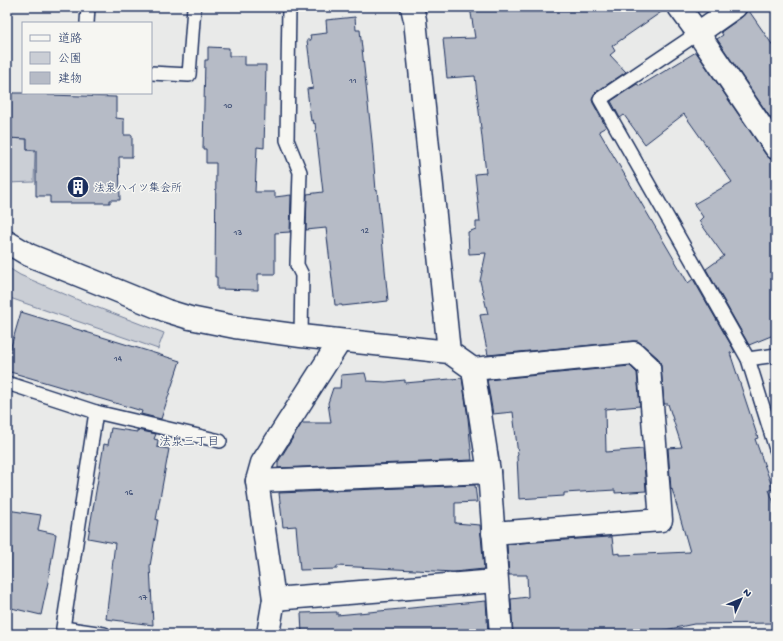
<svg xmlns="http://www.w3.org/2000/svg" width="783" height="641" font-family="'Gochi Hand','Klee One',sans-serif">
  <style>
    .green { fill: #caced5; stroke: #727e9a }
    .building { fill: #b6bbc6; stroke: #1b2f5e }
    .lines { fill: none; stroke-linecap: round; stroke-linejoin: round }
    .lane-casing { stroke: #1b2f5e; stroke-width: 16 }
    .street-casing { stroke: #1b2f5e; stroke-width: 25 }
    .lane { stroke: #f6f6f2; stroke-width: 13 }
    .street { stroke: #f6f6f2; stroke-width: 22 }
    .labels { text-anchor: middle; stroke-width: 3; stroke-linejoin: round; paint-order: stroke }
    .number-label { font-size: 9px; fill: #425278 }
    .poi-label { font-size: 11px; fill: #1b2f5e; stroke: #f6f6f2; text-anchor: start }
    .neighbourhood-label { font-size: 12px; fill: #1b2f5e; stroke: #f6f6f2 }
  </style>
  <rect width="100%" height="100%" fill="#e9eae9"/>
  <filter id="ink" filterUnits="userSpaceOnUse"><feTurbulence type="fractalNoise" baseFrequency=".025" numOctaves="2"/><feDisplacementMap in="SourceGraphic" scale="8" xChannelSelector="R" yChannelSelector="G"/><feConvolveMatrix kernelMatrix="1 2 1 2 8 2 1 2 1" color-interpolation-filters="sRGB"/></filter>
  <g filter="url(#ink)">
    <g class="green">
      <polygon points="7,138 26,139 27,150 35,151 34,182 7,183"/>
      <polygon points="7,267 20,275 83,302 164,333 158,349 7,297"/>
    </g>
    <g class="building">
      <polygon points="470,7 667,7 667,8 612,46 615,51 610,55 626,72 596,92 593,96 592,100 593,103 606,127 599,131 688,283 693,279 735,352 730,353 758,438 755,439 773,489 769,490 776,508 776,623 694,624 646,634 513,634 511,599 528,597 527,575 509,575 507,544 608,537 612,537 614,554 620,553 620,555 690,552 672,489 671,490 668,448 682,447 668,404 664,404 661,366 658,358 642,344 638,341 633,341 488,355 480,315 488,314 480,281 486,253 469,254 468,232 476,229 476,222 480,222 475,174 486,173 475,76 447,78 443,39 475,38"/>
      <polygon points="747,8 776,50 776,126 717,39 723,35 721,32 742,17 746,13"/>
      <polygon points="355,17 356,30 360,30 372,141 376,191 377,190 380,217 388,301 342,306 342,305 335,305 326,228 306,230 307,194 323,192 315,123 314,124 313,120 311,121 307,89 313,88 307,40 311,40 310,35 327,33 326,20"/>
      <polygon points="208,47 229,48 229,56 245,56 245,65 266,65 264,148 257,147 255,192 275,192 275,197 291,195 290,232 275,233 275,274 258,274 258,290 217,289 217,277 215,277 216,163 206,163 206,149 203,149 205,60 208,60"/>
      <polygon points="696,52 766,155 770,159 776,160 776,334 749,345 706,269 724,256 699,221 703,217 694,204 732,182 684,114 645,144 624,115 620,118 611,101 637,84 640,86"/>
      <polygon points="7,93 48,93 48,95 116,97 116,118 124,119 124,135 132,135 132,157 119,157 120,200 110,200 110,203 50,203 50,196 36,196 36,150 27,150 27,139 7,138"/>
      <polygon points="21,312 180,361 161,419 141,414 142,411 7,371 7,360"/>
      <polygon points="630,366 637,373 640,406 605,409 606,452 643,449 646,491 615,493 615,490 564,493 564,496 519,499 517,456 518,455 513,412 493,414 487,380"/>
      <polygon points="365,373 367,381 386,382 405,380 405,383 462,378 468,418 472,460 278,468 278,462 302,423 331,423 328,403 333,388 340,388 341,375"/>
      <polygon points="111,428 137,432 137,430 156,434 154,439 158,440 157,447 169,449 156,520 158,520 150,566 153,625 106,619 115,543 88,538 104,444 108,445"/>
      <polygon points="475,485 477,502 455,503 455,523 480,525 484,569 454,572 337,566 337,569 300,570 296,526 283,527 279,493"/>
      <polygon points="7,510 41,515 38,530 56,534 48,582 41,615 7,607"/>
      <polygon points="486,601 488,634 302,634 301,613 337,612 337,615"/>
    </g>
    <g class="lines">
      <g class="lane-casing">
        <g id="lane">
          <polyline points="289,7 287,140 300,172 297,265 302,275 301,336"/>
          <polyline points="87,23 88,7"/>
          <polyline points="698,33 600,99 748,359 776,449"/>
          <polyline points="151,73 189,75 194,7"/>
          <polyline points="748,359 776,355"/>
          <polyline points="7,383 96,412 63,628 104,634"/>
          <polyline points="96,412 220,441"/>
        </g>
      </g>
      <g class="street-casing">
        <g id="street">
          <polyline points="412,7 415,20 449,352"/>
          <polyline points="679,7 698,33 776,148"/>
          <polyline points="698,33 735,7"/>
          <polyline points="7,242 29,255 101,284 167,311 190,318 235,327 301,336 449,352 473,369 489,472 501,634"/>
          <polyline points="473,369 634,353 649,367 661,520 493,533"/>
          <polyline points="257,481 489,472"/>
          <polyline points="274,599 496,581"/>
          <polyline points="268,634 274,599 257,481 262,463 340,341"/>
        </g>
      </g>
      <use href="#lane" class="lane"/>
      <use href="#street" class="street"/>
    </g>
  </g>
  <defs>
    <g id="building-disc" transform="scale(1.15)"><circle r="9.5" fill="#1b2f5e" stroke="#f6f6f2"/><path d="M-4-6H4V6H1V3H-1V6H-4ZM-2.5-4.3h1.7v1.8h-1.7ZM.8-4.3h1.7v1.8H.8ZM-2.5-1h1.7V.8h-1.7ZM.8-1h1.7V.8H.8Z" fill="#fff"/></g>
  </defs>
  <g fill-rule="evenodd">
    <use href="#building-disc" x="78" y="187"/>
  </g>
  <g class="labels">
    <g class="number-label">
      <text x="353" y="83">11</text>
      <text x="228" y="108">10</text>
      <text x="365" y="233">12</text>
      <text x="238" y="235">13</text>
      <text x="118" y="361">14</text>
      <text x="129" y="495">16</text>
      <text x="143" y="600">17</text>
    </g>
    <g class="poi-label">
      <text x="94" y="191">法泉ハイツ集会所</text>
    </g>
    <g class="neighbourhood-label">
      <text x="189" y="445">法泉三丁目</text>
    </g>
  </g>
  <rect width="783" height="641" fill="none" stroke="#f6f6f2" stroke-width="24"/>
  <rect x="12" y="12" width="759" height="617" fill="none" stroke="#1b2f5e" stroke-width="1.5" filter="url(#ink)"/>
  <rect x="22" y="22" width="130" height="72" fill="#f6f6f2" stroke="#9ea6b7"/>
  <rect x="30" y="35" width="20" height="6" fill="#f6f6f2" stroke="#9ea6b7"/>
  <text x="58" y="42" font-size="12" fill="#1b2f5e">道路</text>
  <rect x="30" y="52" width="20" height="12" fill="#caced5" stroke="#9ea6b7"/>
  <text x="58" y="62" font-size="12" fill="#1b2f5e">公園</text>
  <rect x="30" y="72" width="20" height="12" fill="#b6bbc6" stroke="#9ea6b7"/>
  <text x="58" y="82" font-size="12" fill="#1b2f5e">建物</text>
  <g transform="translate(741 599) rotate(46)" stroke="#f6f6f2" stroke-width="3" paint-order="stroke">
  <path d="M0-3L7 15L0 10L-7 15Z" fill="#1b2f5e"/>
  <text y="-6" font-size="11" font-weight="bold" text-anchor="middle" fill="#1b2f5e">N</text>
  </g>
</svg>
